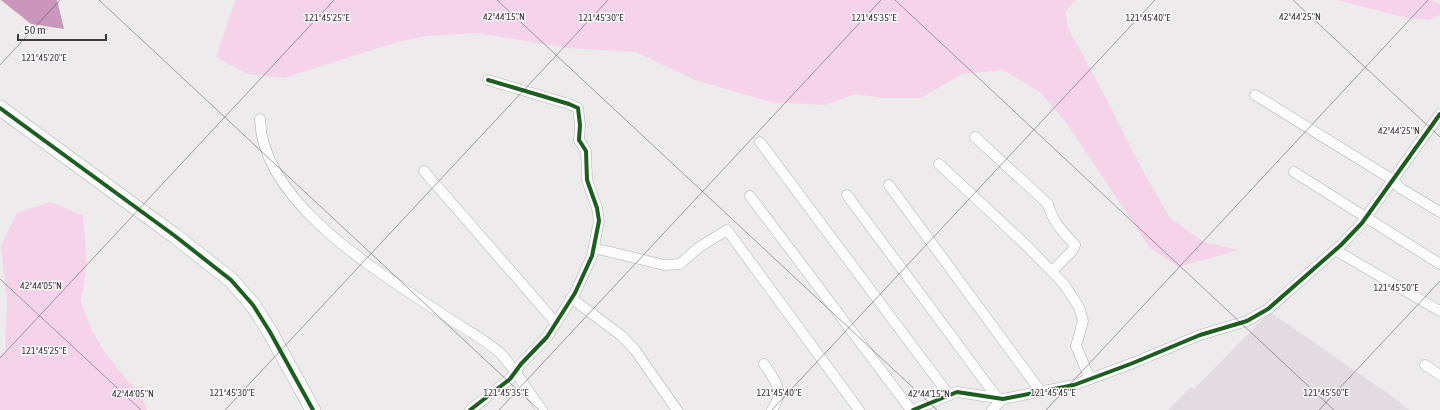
<svg xmlns="http://www.w3.org/2000/svg" width="1440" height="410" font-family="'Asap Condensed',sans-serif">
  <style>
    .built { fill: #e2dce0 }
    .green { fill: #f5d4ea }
    .water { fill: #ca97ba }
    .lines { fill: none; stroke-linecap: round; stroke-linejoin: round }
    .street-casing { stroke: #b3b0b2; stroke-width: 11 }
    .secondary-casing { stroke: #b3b0b2; stroke-width: 16 }
    .street { stroke: #fcfcfc; stroke-width: 10 }
    .secondary { stroke: #fcfcfc; stroke-width: 15 }
    .cycleway-casing { stroke: #fcf7fa; stroke-width: 6 }
    .cycleway { stroke: #1b5e20; stroke-width: 4 }
    .ticks { fill: none; stroke: #3c3a3b; stroke-width: 1; stroke-opacity: 0.45 }
    .ticks-label { font-size: 10px; text-anchor: middle; fill: #3c3a3b; stroke: #fcf7fa; stroke-width: 3; stroke-linejoin: round; paint-order: stroke }
  </style>
  <rect width="100%" height="100%" fill="#eeebed"/>
  <polygon class="built" points="1270,312 1396,399 1409,410 1168,410 1191,387 1194,389"/>
  <g class="green">
    <polygon points="235,0 1076,0 1066,11 1068,28 1104,94 1143,171 1170,218 1204,242 1238,250 1179,267 1150,248 1067,124 1041,93 1003,70 962,74 921,98 883,98 856,94 824,105 771,102 695,80 636,52 567,48 478,33 427,36 397,42 284,78 248,74 216,57"/>
    <polygon points="1337,0 1431,0 1440,5 1440,15 1429,20 1407,18"/>
    <polygon points="51,202 83,216 87,263 81,301 91,329 104,351 127,380 141,394 147,410 0,410 0,356 5,352 7,302 1,245 17,213"/>
  </g>
  <polygon class="water" points="1,0 57,0 64,29 31,24"/>
  <g class="lines">
    <g class="street-casing">
      <g id="street">
        <polyline points="1255,95 1393,180 1400,188 1440,212"/>
        <path d="M260 119C262 205 384 275 448 318 465 329 486 340 501 354 516 370 529 393 542 410"/>
        <path d="M975 137 1048 204C1052 221 1063 232 1075 245L1072 251 1052 271"/>
        <polyline points="760,142 949,395"/>
        <polyline points="939,164 1026,245 1063,283 1079,307 1083,321 1076,346 1090,379"/>
        <polyline points="424,171 556,323"/>
        <polyline points="1294,172 1440,264"/>
        <polyline points="889,185 1041,392"/>
        <polyline points="847,195 998,399"/>
        <polyline points="750,196 911,410"/>
        <polyline points="594,248 664,265 680,264 698,248 727,230 859,410"/>
        <polyline points="1335,250 1440,311"/>
        <polyline points="571,298 622,336 635,350 677,410"/>
        <path d="M764 364C776 382 785 390 772 410"/>
        <polyline points="1425,365 1440,375"/>
        <polyline points="470,410 510,379 521,364 547,337 575,293 592,256 599,221 597,208 587,180 586,151 579,140 580,125 578,108 569,104 488,80"/>
        <polyline points="913,410 957,392 1003,399 1074,385 1133,363 1200,335 1247,321 1268,309 1341,245 1362,223 1440,114"/>
        <polyline points="992,410 1003,399"/>
      </g>
    </g>
    <g class="secondary-casing">
      <polyline id="secondary" points="0,108 175,236 231,280 253,305 270,332 313,410"/>
    </g>
    <use href="#street" class="street"/>
    <use href="#secondary" class="secondary"/>
    <g class="cycleway-casing">
      <g id="cycleway">
        <polyline points="0,108 175,236 231,280 253,305 270,332 313,410"/>
        <polyline points="470,410 510,379 521,364 547,337 575,293 592,256 599,221 597,208 587,180 586,151 579,140 580,125 578,108 569,104 488,80"/>
        <polyline points="913,410 957,392 1003,399 1074,385 1133,363 1200,335 1247,321 1268,309 1341,245 1362,223 1440,114"/>
      </g>
    </g>
    <use href="#cycleway" class="cycleway"/>
  </g>
  <path class="ticks" d="M99 0 539 410M497 0 937 410M895 0 1334 410M1293 0 1440 137M0 65 60 0M0 279 141 410M0 358 334 0M225 410 608 0M499 410 881 0M772 410 1155 0M1046 410 1428 0M1319 410 1440 281"/>
  <g class="ticks-label">
    <text x="1300" y="20">42°44'25"N</text>
    <text x="504" y="20">42°44'15"N</text>
    <text x="327" y="21">121°45'25"E</text>
    <text x="601" y="21">121°45'30"E</text>
    <text x="874" y="21">121°45'35"E</text>
    <text x="1148" y="21">121°45'40"E</text>
    <text x="44" y="61">121°45'20"E</text>
    <text x="1399" y="134">42°44'25"N</text>
    <text x="41" y="289">42°44'05"N</text>
    <text x="1396" y="291">121°45'50"E</text>
    <text x="44" y="354">121°45'25"E</text>
    <text x="232" y="396">121°45'30"E</text>
    <text x="506" y="396">121°45'35"E</text>
    <text x="779" y="396">121°45'40"E</text>
    <text x="1053" y="396">121°45'45"E</text>
    <text x="1326" y="396">121°45'50"E</text>
    <text x="133" y="397">42°44'05"N</text>
    <text x="929" y="397">42°44'15"N</text>
  </g>
  <path d="M18 34v6h88v-6" fill="none" stroke="#3c3a3b" stroke-width="2"/>
  <text x="24" y="34" font-size="12" fill="#3c3a3b" stroke="#fcf7fa" stroke-width="3" paint-order="stroke">50 m</text>
</svg>
